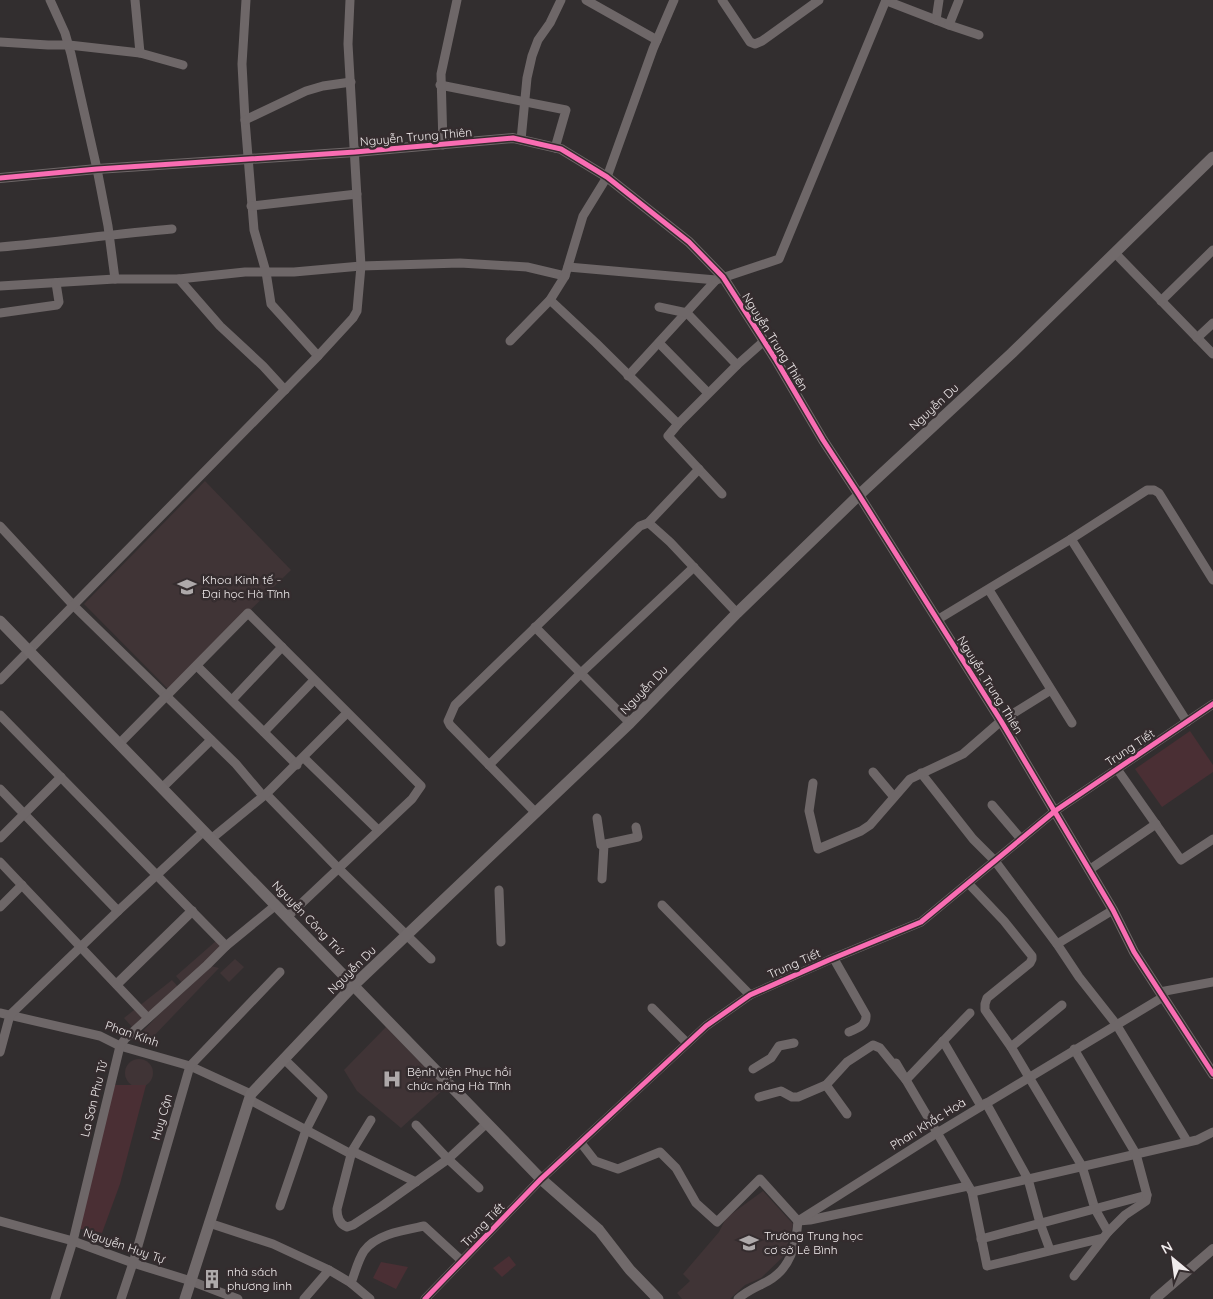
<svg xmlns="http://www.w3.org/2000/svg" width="1213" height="1299" font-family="Quicksand,sans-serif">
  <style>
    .built { fill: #403436 }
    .green { fill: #4a2f34 }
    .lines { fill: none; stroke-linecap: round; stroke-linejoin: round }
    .minor { stroke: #6e6768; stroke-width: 9 }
    .tertiary { stroke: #6e6768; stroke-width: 10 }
    .secondary { stroke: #716a6b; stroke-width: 11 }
    .cycleway-casing { stroke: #342c2e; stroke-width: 8 }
    .cycleway { stroke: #f96db3; stroke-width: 5 }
    .labels { text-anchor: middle; stroke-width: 5; stroke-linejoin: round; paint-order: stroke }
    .street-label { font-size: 12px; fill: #f0ebec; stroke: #342c2e }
    .poi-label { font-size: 12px; fill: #f0ebec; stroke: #342c2e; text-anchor: start }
  </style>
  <rect width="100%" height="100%" fill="#322e2f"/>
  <g class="built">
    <polygon points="205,481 291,570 169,690 84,604"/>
    <polygon points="216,941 222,948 182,983 176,976"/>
    <polygon points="235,959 244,967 229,982 220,973"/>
    <polygon points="207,965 219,968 148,1042 140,1034"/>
    <polygon points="172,980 180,989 132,1027 124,1018"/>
    <polygon points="386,1027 445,1088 401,1128 357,1091 344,1070"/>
    <circle cx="139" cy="1073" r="14"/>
    <polygon points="763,1191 793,1224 785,1255 761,1278 745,1285 730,1299 682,1299 677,1293 690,1281 683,1274 719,1232 726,1218"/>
  </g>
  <g class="green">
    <polygon points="1190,731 1213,765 1213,772 1162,807 1135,769"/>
    <polygon points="115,1085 146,1085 120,1184 102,1233 76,1228"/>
    <polygon points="509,1256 516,1265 502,1277 493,1268"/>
    <polygon points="381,1262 408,1267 396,1289 373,1278"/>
  </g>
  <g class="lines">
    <g class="minor">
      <polyline points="50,0 65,33 71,54 97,169 108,226 115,279"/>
      <polyline points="135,0 140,53"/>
      <polyline points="246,0 242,64 245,120 254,230 266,272 271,304 318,356"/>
      <polyline points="586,0 657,40"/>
      <polyline points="722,0 750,42 755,44 762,41 819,0"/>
      <polyline points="887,1 949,25 979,35"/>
      <polyline points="936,20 939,0"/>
      <polyline points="949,25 959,0"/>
      <polyline points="0,42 48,45 69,45 140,53 183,65"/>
      <polyline points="440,85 566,110 555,148"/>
      <polyline points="245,120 306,91 323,86 351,82"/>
      <polyline points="521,140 527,78 532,56 538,40 550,23 561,0"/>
      <polyline points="443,145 441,74 457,0"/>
      <polyline points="251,206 357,194"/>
      <path d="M0 247C57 242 114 234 172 229"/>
      <polyline points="1115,253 1213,354"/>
      <polyline points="568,267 716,280 628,376"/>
      <polyline points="179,279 220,326 263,366 285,390"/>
      <polyline points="716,280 779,259 886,0"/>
      <polyline points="0,286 115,279 179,279 245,272 294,272 361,266 460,263 527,267 565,276 583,216 607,177 653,49 674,0"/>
      <polyline points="550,300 596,343 678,424 737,365 764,341"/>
      <polyline points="1161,301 1213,250"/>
      <polyline points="659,307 687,313 737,365"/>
      <polyline points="0,313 57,305 59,302 56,283"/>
      <polyline points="1197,338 1213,323"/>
      <polyline points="510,341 550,300 565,276"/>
      <polyline points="659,343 708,393"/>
      <polyline points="678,424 668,436 722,494"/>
      <polyline points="648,523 651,525 670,542 737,613"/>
      <polyline points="0,526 74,606 236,764 263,796"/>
      <polyline points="1071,539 1187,722"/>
      <polyline points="989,590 1072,723"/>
      <polyline points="937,620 1071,539 1147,490 1154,490 1159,493 1213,580"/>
      <polyline points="535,627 630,723"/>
      <polyline points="197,666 297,765"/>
      <polyline points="0,680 318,356 353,318 357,311 361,266 348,44 350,0"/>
      <polyline points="232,700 282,647"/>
      <polyline points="0,715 226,946"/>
      <polyline points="264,732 314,680"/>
      <polyline points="119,744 248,613 421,786 412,799 287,917"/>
      <polyline points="304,758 378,830"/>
      <polyline points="489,765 581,673 694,567"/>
      <polyline points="1117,769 1181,860 1213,839"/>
      <polyline points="873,772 894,797"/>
      <polyline points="921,773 973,839 995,861 1057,944 1079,977 1116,1024 1187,1141"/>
      <polyline points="813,783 809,811 818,849 861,831 870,825 910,779 963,754 1001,721 1051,690"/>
      <polyline points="162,788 211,740"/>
      <polyline points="0,789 118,911"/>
      <polyline points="266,794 338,868 431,959"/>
      <polyline points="992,805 1021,839"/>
      <polyline points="536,813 450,725 448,721 455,705 640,526 648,523 699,469"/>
      <polyline points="597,818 601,845 638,837 636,827"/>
      <polyline points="0,838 61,777"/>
      <polyline points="211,839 266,794 347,713"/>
      <polyline points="0,862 148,1018"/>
      <polyline points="1089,870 1156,824"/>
      <polyline points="602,879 604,845"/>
      <polyline points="968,883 1004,921 1032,956 1032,959 1030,963 987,998 985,1004 985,1010 1011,1047 1082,1166 1095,1209 1108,1232"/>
      <polyline points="499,890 501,942"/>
      <polyline points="662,905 750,995"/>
      <polyline points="0,907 22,885"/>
      <polyline points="1057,944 1113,910"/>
      <path d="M834 959 866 1015C867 1026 857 1028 849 1032"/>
      <polyline points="1160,992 1213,982"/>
      <polyline points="652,1008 687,1043"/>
      <polyline points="0,1013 100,1036 120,1046 190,1066 251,1094"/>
      <polyline points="943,1041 981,1106"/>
      <polyline points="1011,1047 1062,1005"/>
      <polyline points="0,1052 10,1015 118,911 204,831"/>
      <polyline points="896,1063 972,1192 987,1266 1103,1238"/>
      <polyline points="753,1069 771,1058 779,1046 794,1043"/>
      <polyline points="826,1085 847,1114"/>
      <polyline points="759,1097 781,1091 792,1097 798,1097 826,1085 847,1062 873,1045 880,1048 906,1080 970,1013"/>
      <polyline points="250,1100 351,1154"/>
      <polyline points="986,1103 1028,1179 1040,1223 1050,1250"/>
      <path d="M371 1120 352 1151 337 1209C337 1217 339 1224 347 1227L353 1225 382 1206 448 1159 487 1123"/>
      <polyline points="416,1125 448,1159 479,1188"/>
      <polyline points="581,1143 595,1161 618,1169 660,1152 676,1168 696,1203 717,1222 760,1179 798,1221 810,1220 968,1186"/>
      <polyline points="352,1151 416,1182"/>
      <polyline points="972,1192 1197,1140 1213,1132"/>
      <polyline points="280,1206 306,1130 323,1097 284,1059"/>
      <polyline points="0,1221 73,1241 133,1263 191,1281 238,1299"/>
      <polyline points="209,1223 273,1244 329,1270 304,1299"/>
      <polyline points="981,1239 1147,1195"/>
      <polyline points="329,1270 351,1283"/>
      <polyline points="1074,1276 1108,1232 1125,1215 1146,1201 1147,1195 1136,1154 1074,1049"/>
      <polyline points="55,1299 73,1241 120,1046 125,1039 207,965 226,946 276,905"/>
      <polyline points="121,1299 133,1263 190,1066 280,972"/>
      <path d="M370 1299 351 1283C355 1273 358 1260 364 1251 376 1234 405 1230 424 1226L462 1261"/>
      <polyline points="425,1299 541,1179 706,1026 750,995 829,960 921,922 1055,811 1213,704"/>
      <path d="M738 1299C746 1291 757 1287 768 1281 791 1268 796 1245 798 1221L937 1133 1163 997"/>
    </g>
    <g class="tertiary">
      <polyline points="0,178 97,169 355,152 513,138 561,149 607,177 689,242 723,277 776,360 823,440 859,495 1001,721 1113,910 1134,952 1213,1074"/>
      <polyline points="117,984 192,911"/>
      <polyline points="1155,1299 1213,1249"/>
    </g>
    <g class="secondary">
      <polyline points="0,621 541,1179 599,1230 630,1270 658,1299"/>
      <polyline points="185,1299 251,1094 354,985 630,723 737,613 859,495 1012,353 1213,157"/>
    </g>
    <g class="cycleway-casing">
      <g id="cycleway">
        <polyline points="0,178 97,169 355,152 513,138 561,149 607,177 689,242 723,277 776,360 823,440 859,495 1001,721 1113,910 1134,952 1213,1074"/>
        <polyline points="425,1299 541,1179 706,1026 750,995 829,960 921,922 1055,811 1213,704"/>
      </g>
    </g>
    <use href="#cycleway" class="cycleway"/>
  </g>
  <defs>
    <g id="university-bare" transform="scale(1.5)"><path d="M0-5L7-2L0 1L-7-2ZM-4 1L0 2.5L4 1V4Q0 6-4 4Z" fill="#aea9aa" stroke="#342c2e" stroke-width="2.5" paint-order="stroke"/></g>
    <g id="hospital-bare" transform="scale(1.5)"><path d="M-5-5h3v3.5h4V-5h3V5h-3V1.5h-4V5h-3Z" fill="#aea9aa" stroke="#342c2e" stroke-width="2.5" paint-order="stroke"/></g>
    <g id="school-bare" transform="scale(1.5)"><path d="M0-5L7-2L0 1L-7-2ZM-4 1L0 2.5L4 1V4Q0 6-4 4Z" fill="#aea9aa" stroke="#342c2e" stroke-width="2.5" paint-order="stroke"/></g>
    <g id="building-bare" transform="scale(1.5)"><path d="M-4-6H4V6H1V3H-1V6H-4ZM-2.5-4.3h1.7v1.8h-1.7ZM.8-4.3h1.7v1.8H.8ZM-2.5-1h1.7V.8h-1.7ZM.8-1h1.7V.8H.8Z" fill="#aea9aa" stroke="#342c2e" stroke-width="2.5" paint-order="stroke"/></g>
  </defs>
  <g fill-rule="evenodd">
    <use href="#university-bare" x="187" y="587"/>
    <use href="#hospital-bare" x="392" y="1079"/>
    <use href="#school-bare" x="749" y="1243"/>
    <use href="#building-bare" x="212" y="1279"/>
  </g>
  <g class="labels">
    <g class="street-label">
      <text transform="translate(416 137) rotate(-5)" y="4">Nguyễn Trung Thiên</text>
      <text transform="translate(775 342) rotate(58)" y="4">Nguyễn Trung Thiên</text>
      <text transform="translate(934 407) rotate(-43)" y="4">Nguyễn Du</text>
      <text transform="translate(990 685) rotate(58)" y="4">Nguyễn Trung Thiên</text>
      <text transform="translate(644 690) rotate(-46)" y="4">Nguyễn Du</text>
      <text transform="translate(1130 748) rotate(-34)" y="4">Trung Tiết</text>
      <text transform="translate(308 918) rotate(46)" y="4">Nguyễn Công Trứ</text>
      <text transform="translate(794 964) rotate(-24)" y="4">Trung Tiết</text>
      <text transform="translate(352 970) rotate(-45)" y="4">Nguyễn Du</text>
      <text transform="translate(132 1034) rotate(19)" y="4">Phan Kính</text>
      <text transform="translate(94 1099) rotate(-76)" y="4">La Sơn Phu Tử</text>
      <text transform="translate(162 1117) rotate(-74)" y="4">Huy Cận</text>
      <text transform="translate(928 1124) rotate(-32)" y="4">Phan Khắc Hoà</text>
      <text transform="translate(483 1225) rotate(-46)" y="4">Trung Tiết</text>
      <text transform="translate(124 1246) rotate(19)" y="4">Nguyễn Huy Tự</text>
    </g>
    <g class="poi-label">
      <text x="202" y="584">Khoa Kinh tế -<tspan x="202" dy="14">Đại học Hà Tĩnh</tspan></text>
      <text x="407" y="1076">Bệnh viện Phục hồi<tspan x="407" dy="14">chức năng Hà Tĩnh</tspan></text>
      <text x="764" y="1240">Trường Trung học<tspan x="764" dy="14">cơ sở Lê Bình</tspan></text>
      <text x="227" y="1276">nhà sách<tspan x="227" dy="14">phương linh</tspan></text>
    </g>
  </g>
  <g transform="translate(1173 1259) rotate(331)" stroke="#342c2e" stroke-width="4" paint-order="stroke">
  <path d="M0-4L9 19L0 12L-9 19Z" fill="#f0ebec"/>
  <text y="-8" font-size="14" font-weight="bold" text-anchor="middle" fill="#f0ebec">N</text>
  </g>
</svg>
